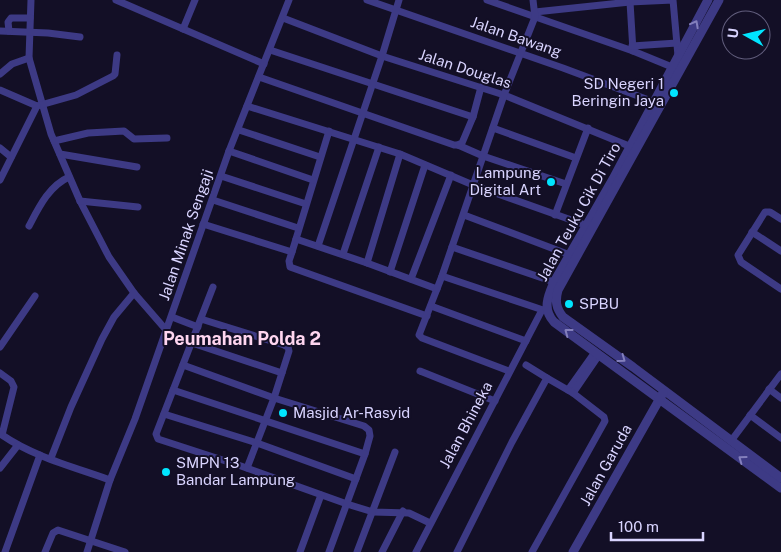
<svg xmlns="http://www.w3.org/2000/svg" width="781" height="552" font-family="'Public Sans',sans-serif">
  <style>
    .lines { fill: none; stroke-linecap: round; stroke-linejoin: round }
    .minor { stroke: #3d3a85; stroke-width: 7 }
    .tertiary { stroke: #3d3a85; stroke-width: 9 }
    .oneway { stroke: #837fbc }
    .poi-dot { fill: #00e5ff; stroke: #130f26; stroke-width: 2 }
    .labels { text-anchor: middle; stroke-width: 4; stroke-linejoin: round; paint-order: stroke }
    .street-label { font-size: 15px; fill: #d9d4ff; stroke: #130f26 }
    .poi-label { font-size: 15px; fill: #d9d4ff; stroke: #130f26; text-anchor: start }
    .quarter-label { font-size: 18px; font-weight: bold; fill: #ffd6f0; stroke: #130f26 }
  </style>
  <rect width="100%" height="100%" fill="#130f26"/>
  <g class="lines">
    <g class="minor">
      <polyline points="31,0 29,58 51,134 80,201 109,257 134,293 167,331"/>
      <polyline points="116,0 264,64"/>
      <polyline points="367,0 563,68 654,102"/>
      <polyline points="487,0 633,51 672,67"/>
      <polyline points="630,2 633,51"/>
      <polyline points="535,12 630,2 673,0 678,56"/>
      <polyline points="283,18 382,56 504,95 634,148"/>
      <polyline points="183,29 195,0"/>
      <polyline points="0,31 48,33 80,37"/>
      <polyline points="9,31 8,22 11,18 30,18"/>
      <polyline points="632,46 677,43"/>
      <polyline points="270,50 473,117"/>
      <polyline points="0,74 12,64 29,58"/>
      <polyline points="259,77 454,145 458,145 483,156 566,184"/>
      <polyline points="0,90 37,106 76,95 113,76 115,74 117,55"/>
      <polyline points="247,106 400,154 473,185 591,227"/>
      <polyline points="493,128 576,158"/>
      <polyline points="239,130 320,157"/>
      <polyline points="329,131 292,252 289,261 290,267 427,316"/>
      <polyline points="54,141 88,133 124,131 134,139 167,138"/>
      <polyline points="458,145 462,143 473,117 481,87"/>
      <polyline points="0,148 11,157"/>
      <polyline points="229,151 313,180"/>
      <polyline points="60,154 137,167"/>
      <polyline points="221,176 306,204"/>
      <polyline points="0,180 37,106"/>
      <polyline points="213,200 298,228"/>
      <polyline points="80,201 138,207"/>
      <polyline points="464,215 570,255"/>
      <polyline points="555,215 588,128"/>
      <polyline points="781,219 770,212 765,212 738,255 741,262 781,289"/>
      <polyline points="203,224 292,252"/>
      <path d="M29 226C39 207 49 186 69 177"/>
      <polyline points="752,232 781,251"/>
      <polyline points="296,239 367,263 437,289"/>
      <polyline points="318,246 382,56 399,0"/>
      <polyline points="452,247 554,282"/>
      <polyline points="343,254 379,147"/>
      <polyline points="367,263 400,154"/>
      <polyline points="390,272 425,165"/>
      <polyline points="442,276 546,311"/>
      <polyline points="411,279 451,175"/>
      <polyline points="213,287 156,434 158,439 241,466 347,504 373,512 409,513 430,523"/>
      <polyline points="431,306 526,341"/>
      <polyline points="172,317 198,327"/>
      <polyline points="201,319 284,345 288,347 289,351 274,398 247,468"/>
      <polyline points="192,343 282,373"/>
      <polyline points="0,347 35,296"/>
      <polyline points="183,365 274,398 364,426 369,430 370,436 365,454 329,552"/>
      <polyline points="526,365 547,378"/>
      <polyline points="420,371 495,401"/>
      <polyline points="509,371 422,338 419,335 442,276 504,95 535,17 533,0"/>
      <path d="M0 373 11 381 14 387 2 435C34 457 74 467 110 480"/>
      <polyline points="769,389 781,398"/>
      <polyline points="173,390 365,454"/>
      <polyline points="568,390 595,352"/>
      <polyline points="573,393 599,355"/>
      <polyline points="164,414 257,443 356,479"/>
      <polyline points="750,415 781,438"/>
      <polyline points="731,441 781,374"/>
      <polyline points="51,458 71,407 102,339 114,317 134,293"/>
      <polyline points="0,468 18,445"/>
      <polyline points="5,552 40,455"/>
      <polyline points="45,552 53,533 58,530 125,552"/>
      <polyline points="87,552 110,480 135,419 229,151 289,0"/>
      <polyline points="300,552 321,495"/>
      <polyline points="357,552 395,452"/>
      <polyline points="382,552 403,511"/>
      <polyline points="416,552 542,310"/>
      <polyline points="457,552 512,442 547,378 573,393 604,417 605,421 532,552"/>
    </g>
    <g class="tertiary">
      <path d="M708 0 613 179 554 282C548 296 542 309 554 322L781 488"/>
      <path d="M719 0 558 290C555 301 556 308 563 317L633 367 781 478"/>
      <polyline points="573,552 663,393"/>
    </g>
  </g>
  <defs><path id="oneway-chevron" d="M-2-3.5L2.5 0L-2 3.5" fill="none" stroke-width="1.6" stroke-linecap="round" stroke-linejoin="round" transform="scale(1.25)"/></defs>
  <g class="oneway">
    <use href="#oneway-chevron" transform="translate(695 24) rotate(-62)"/>
    <use href="#oneway-chevron" transform="translate(568 332) rotate(-143)"/>
    <use href="#oneway-chevron" transform="translate(622 359) rotate(36)"/>
    <use href="#oneway-chevron" transform="translate(742 459) rotate(-144)"/>
  </g>
  <g class="poi-dot">
    <circle cx="674" cy="93" r="5"/>
    <circle cx="551" cy="182" r="5"/>
    <circle cx="569" cy="304" r="5"/>
    <circle cx="283" cy="413" r="5"/>
    <circle cx="166" cy="472" r="5"/>
  </g>
  <g class="labels">
    <g class="street-label">
      <text transform="translate(516 37) rotate(19)" y="5">Jalan Bawang</text>
      <text transform="translate(465 69) rotate(18)" y="5">Jalan Douglas</text>
      <text transform="translate(579 212) rotate(-61)" y="5">Jalan Teuku Cik Di Tiro</text>
      <text transform="translate(186 235) rotate(-71)" y="5">Jalan Minak Sengaji</text>
      <text transform="translate(466 425) rotate(-62)" y="5">Jalan Bhineka</text>
      <text transform="translate(606 465) rotate(-61)" y="5">Jalan Garuda</text>
    </g>
    <g class="poi-label">
      <text x="664" y="89" text-anchor="end">SD Negeri 1<tspan x="664" dy="17">Beringin Jaya</tspan></text>
      <text x="541" y="178" text-anchor="end">Lampung<tspan x="541" dy="17">Digital Art</tspan></text>
      <text x="579" y="309">SPBU</text>
      <text x="293" y="418">Masjid Ar-Rasyid</text>
      <text x="176" y="468">SMPN 13<tspan x="176" dy="17">Bandar Lampung</tspan></text>
    </g>
    <g class="quarter-label">
      <text x="242" y="345">Peumahan Polda 2</text>
    </g>
  </g>
  <g transform="translate(746 35) rotate(278)"><circle r="24" fill="#130f26" stroke="#625e7d"/>
  <path d="M0-4L9 19L0 12L-9 19Z" fill="#00e5ff"/>
  <text y="-8" font-size="14" font-weight="bold" text-anchor="middle" fill="#d9d4ff">U</text>
  </g>
  <path d="M611 532v8h92v-8" fill="none" stroke="#d9d4ff" stroke-width="2.5"/>
  <text x="618" y="532" font-size="15" fill="#d9d4ff" stroke="#130f26" stroke-width="4" paint-order="stroke">100 m</text>
</svg>
